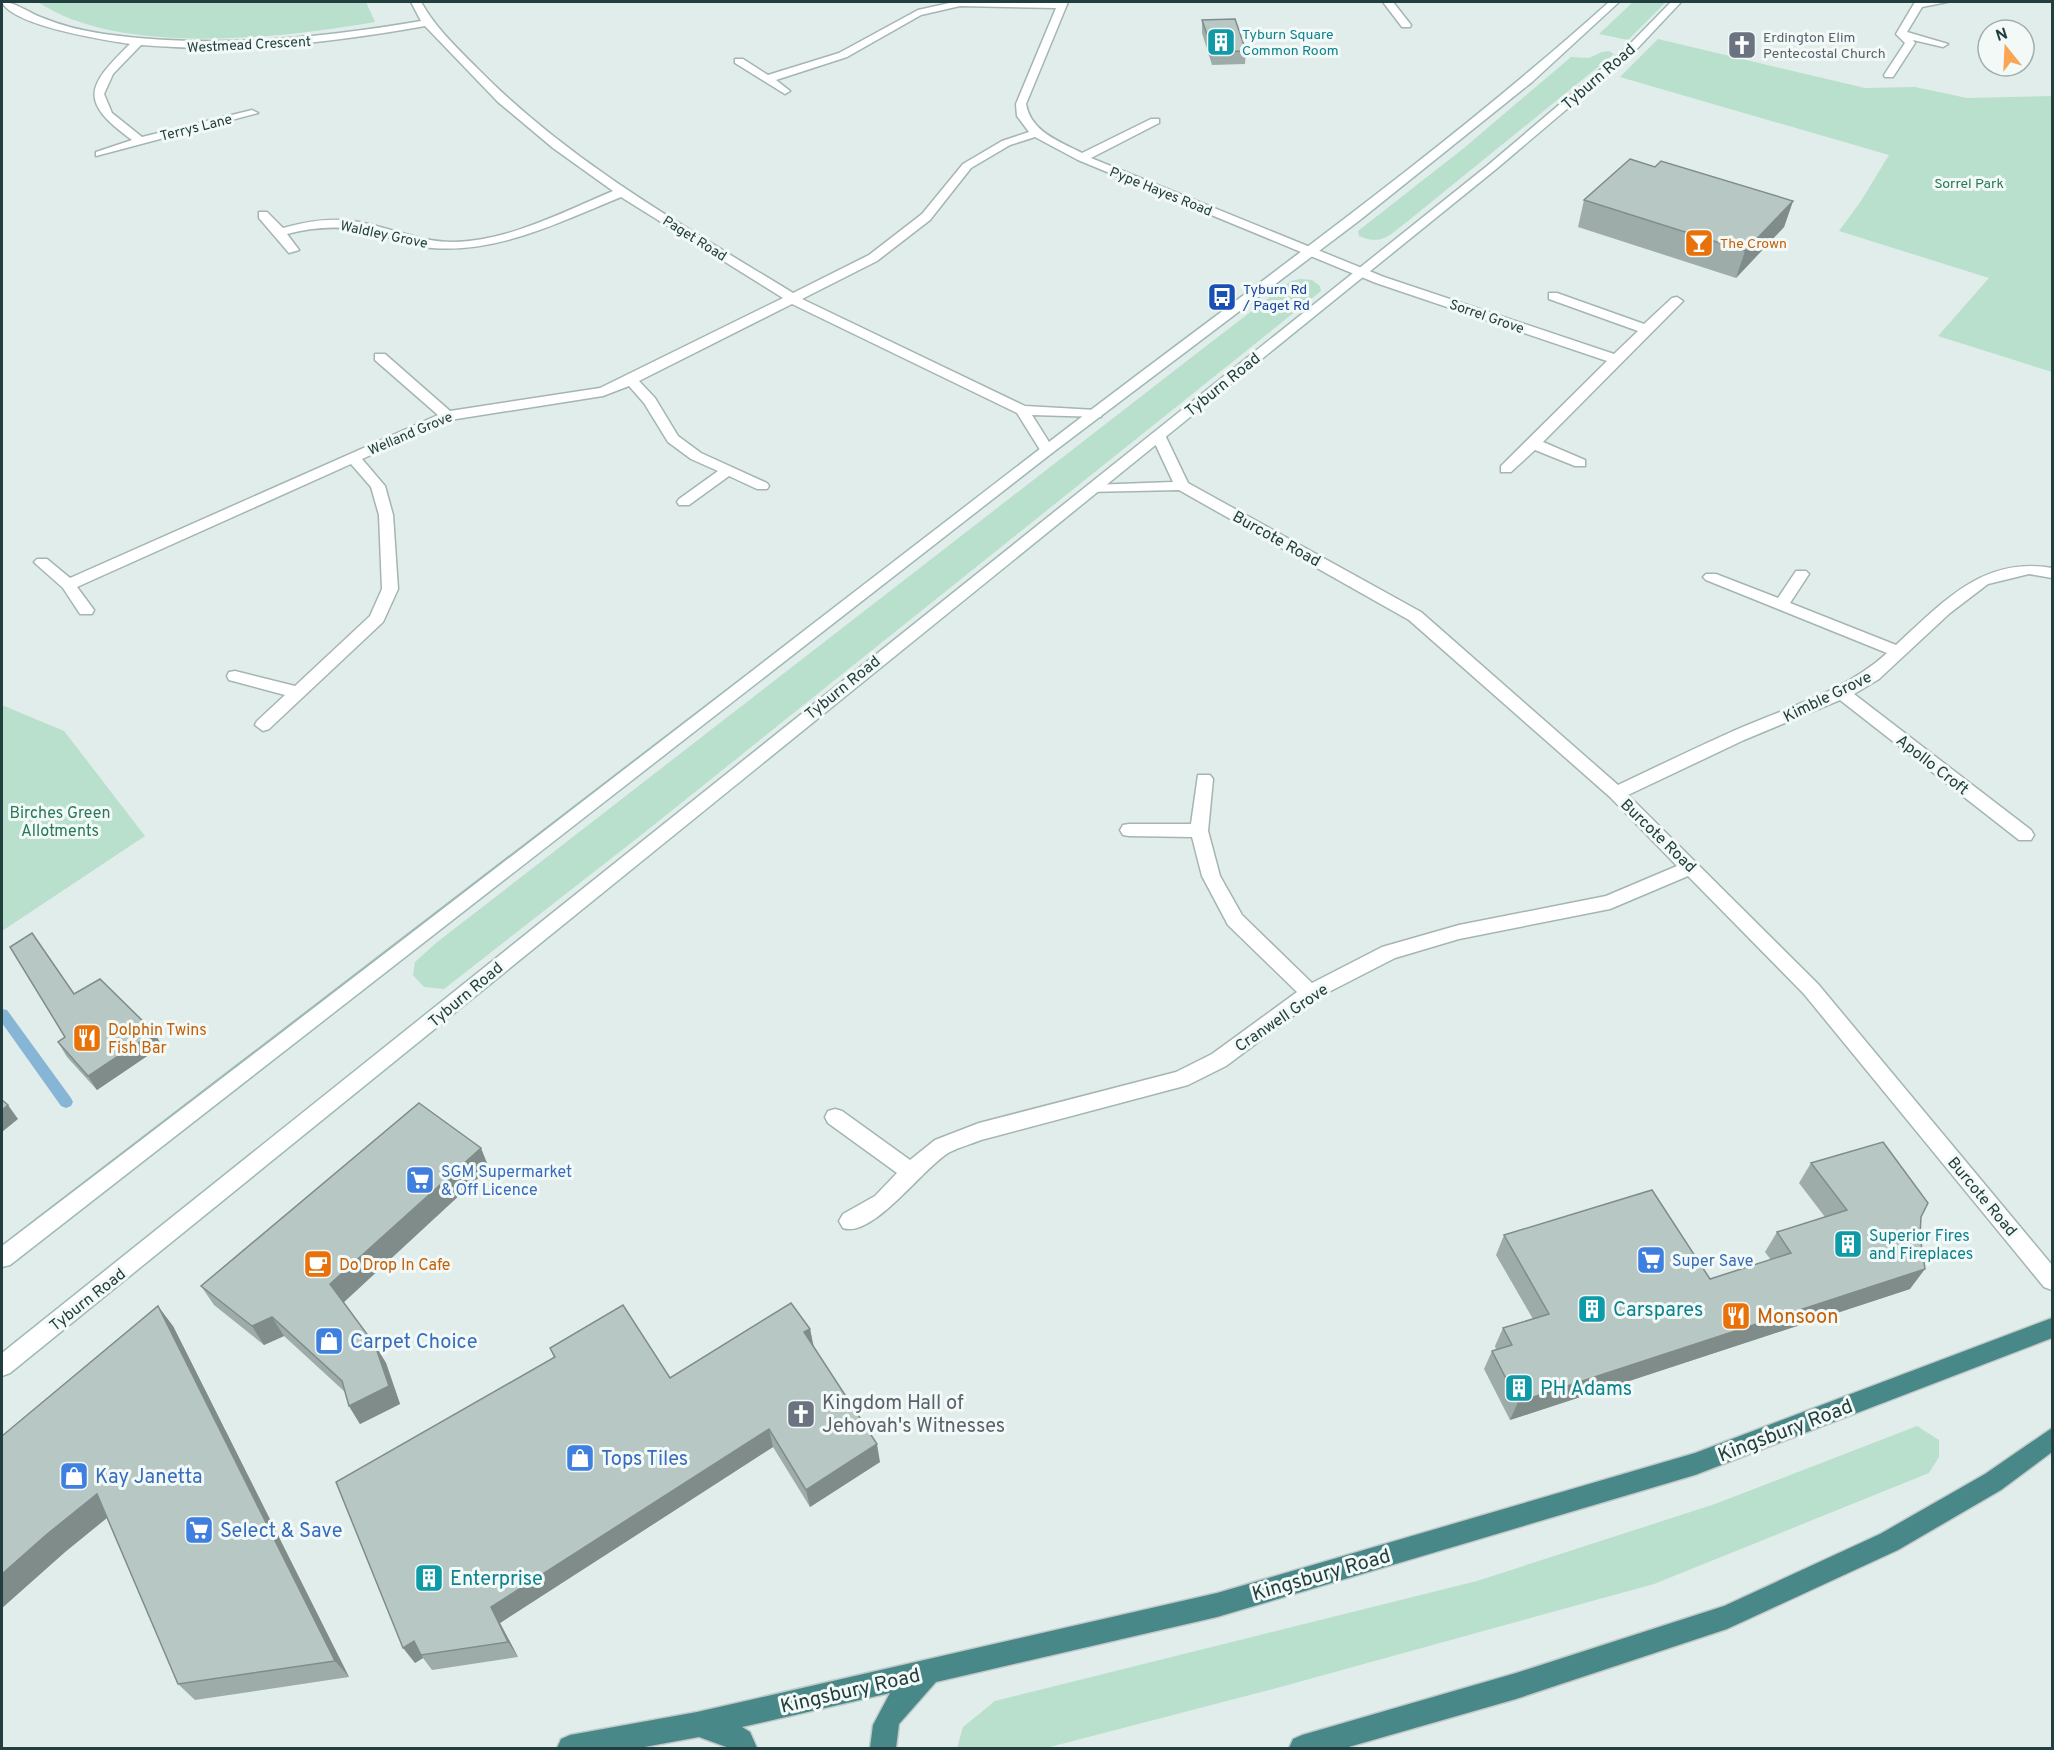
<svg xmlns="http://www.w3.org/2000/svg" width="2054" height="1750" font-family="Overpass,sans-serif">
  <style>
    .green { fill: #b9dfcd }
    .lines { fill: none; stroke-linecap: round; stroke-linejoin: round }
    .stream { fill: #86b5d5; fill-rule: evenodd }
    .minor-casing { stroke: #a4b5b3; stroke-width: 3 }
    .secondary-casing { stroke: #9fb9b6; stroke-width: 3 }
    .trunk-casing { stroke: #c1c9c9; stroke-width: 3 }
    .minor { fill: #fff; fill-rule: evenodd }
    .secondary { fill: #fff; fill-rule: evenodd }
    .trunk { fill: #488888; fill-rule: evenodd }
    .wall { fill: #9daca9 }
    .shaded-wall { fill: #808c89 }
    .building { fill: #b7c8c4; stroke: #808c89; stroke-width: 1.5 }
    .labels { text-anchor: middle; stroke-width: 6; stroke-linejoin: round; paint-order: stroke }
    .far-culture-label { font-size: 14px; fill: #0d838f; stroke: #f2f9f7; text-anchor: start }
    .far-worship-label { font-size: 14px; fill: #5b616d; stroke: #f2f9f7; text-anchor: start }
    .far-street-label { font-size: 14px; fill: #213f3e; stroke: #f2f9f7 }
    .far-park-label { font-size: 14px; fill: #28785b; stroke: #f2f9f7 }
    .far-food-label { font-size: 14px; fill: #c56008; stroke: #f2f9f7; text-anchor: start }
    .far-transit-label { font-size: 14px; fill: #164399; stroke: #f2f9f7; text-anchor: start }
    .street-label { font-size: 16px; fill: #213f3e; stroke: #f2f9f7 }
    .park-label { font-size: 16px; fill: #28785b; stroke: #f2f9f7 }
    .food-label { font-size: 16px; fill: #c56008; stroke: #f2f9f7; text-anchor: start }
    .shop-label { font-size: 16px; fill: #366cbe; stroke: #f2f9f7; text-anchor: start }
    .culture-label { font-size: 16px; fill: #0d838f; stroke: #f2f9f7; text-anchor: start }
    .near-culture-label { font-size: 20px; fill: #0d838f; stroke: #f2f9f7; text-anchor: start }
    .near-food-label { font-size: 20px; fill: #c56008; stroke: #f2f9f7; text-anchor: start }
    .near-shop-label { font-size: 20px; fill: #366cbe; stroke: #f2f9f7; text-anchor: start }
    .near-worship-label { font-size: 20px; fill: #5b616d; stroke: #f2f9f7; text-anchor: start }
    .near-street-label { font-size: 20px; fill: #213f3e; stroke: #f2f9f7 }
  </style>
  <rect width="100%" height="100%" fill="#e1edea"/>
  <g class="green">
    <path d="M38 2H366L375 22C282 38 120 57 38 2Z"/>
    <polygon points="1633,2 1666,2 1628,40 1599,34"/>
    <polygon points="1658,39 1865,88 1915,87 1967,98 2052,96 2052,372 1938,336 1989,278 1839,231 1861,201 1889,155 1620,77"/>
    <path d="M1609 51 1614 54 1408 221C1389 235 1383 246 1359 236L1358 231 1464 148 1571 57 1589 58 1602 52Z"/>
    <polygon points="1300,279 1312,280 1320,286 1321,291 645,832 444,989 424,987 413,975 415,962 436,943 1201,350 1291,281"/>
    <polygon points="2,705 64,731 145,836 2,931"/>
    <polygon points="1917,1426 1939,1440 1939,1457 1929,1473 1654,1584 1284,1686 1046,1748 957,1748 963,1727 995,1701 1477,1581 1715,1504"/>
  </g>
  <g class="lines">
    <polygon class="stream" points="2,1009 7,1010 71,1098 73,1102 71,1106 66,1108 61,1106 2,1023"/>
    <g class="minor-casing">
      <g id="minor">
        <path d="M2 2C16 2 29 13 43 18 62 26 84 31 104 34 211 49 315 39 421 21L411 2H421C435 27 455 46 476 67 568 161 682 225 793 293L869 255 922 214 963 164 1002 141 1029 132 1017 116 1016 104 1056 8 960 6 921 15 847 57 776 80 790 91 785 94 735 63V59H743L768 75 839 53 918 10 954 2H1068L1026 104C1031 132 1059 141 1082 153L1151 119H1159V123L1091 158 1384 277 1614 354 1638 331 1549 299V293H1557L1644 324 1672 298 1677 297 1683 301 1543 442 1585 460V466H1575L1535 450 1511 472H1501V466L1607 361 1376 283 1078 160 1035 137 1010 145 971 168 930 220 877 261 802 299 1025 406 1096 410 1101 411V417L1032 415 1054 450 1052 453H1042L1017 413 792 304 639 381 655 398 678 436 701 453 767 483 769 486 767 489H757L729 476 689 505H679L677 502 679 499 718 471 691 459 668 442 644 403 629 386 603 396 450 420 362 459 385 486 393 515 398 589 383 622 269 729 263 731 255 725 257 721 285 695 229 680 227 676 229 672 235 671 295 686 370 616 382 589 379 515 371 487 351 464 77 587 94 610 92 614H80L63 588 37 565 34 562 37 559H47L70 578 438 415 375 360V354H385L450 411 600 388 783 298 621 197C560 222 499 253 432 248 412 246 393 238 374 233 344 225 317 226 287 234L299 250 289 253 259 218V212H267L283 228C308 221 333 217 359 222 391 228 420 242 453 242 509 241 563 212 613 191L553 148 498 102 425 26C330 43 237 53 141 45L113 74 104 94 112 113 142 137 252 110 258 113 96 156V152L132 140C78 101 87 86 130 44 104 40 13 26 2 2Z"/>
        <polygon points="1383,2 1393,2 1411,25 1410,27 1402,27"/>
        <polygon points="1915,2 1947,2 1922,7 1907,32 1948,44 1943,47 1913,40 1915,43 1893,77 1885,77 1884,75 1905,43 1896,34"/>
        <path d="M1158 431 1165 435 1188 483 1421 612 1618 785C1656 767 1693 749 1731 732 1785 708 1843 693 1887 653L1706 580 1703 577 1706 574H1716L1778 598 1796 571H1806L1809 574 1790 603 1896 645C1943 602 1983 556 2052 568V578L2029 574 1988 584 1950 613 1879 679 1854 694 2031 830 2034 835 2031 840H2019L1840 700 1744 740 1628 795 1818 984 2052 1265V1290L2044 1287 1804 994 1688 876 1610 909 1459 939 1395 958 1317 998 1226 1066 1188 1085 981 1140C971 1144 960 1147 950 1152 924 1166 873 1239 843 1228L839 1221 843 1214 875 1196 897 1173 828 1123 825 1117 828 1111 835 1109 842 1111 910 1160 935 1140 979 1123 1176 1072 1212 1054 1297 992 1228 925 1202 876 1192 837 1129 836 1123 835 1120 830 1123 825 1129 824H1191L1198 775H1210L1213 779 1208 831 1220 876 1242 915 1312 983 1382 947 1459 925 1606 896 1677 866 1610 797 1409 620 1179 490 1086 492 1084 489 1091 485 1173 482 1151 435Z"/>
      </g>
    </g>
    <g class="secondary-casing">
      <g id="secondary">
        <path d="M1609 2H1619L1532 82 1360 220 1052 453 10 1265 2 1267V1246C343 987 683 724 1023 462 1219 310 1424 168 1609 2Z"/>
        <polygon points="1671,2 1681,2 1634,52 1495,170 10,1373 2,1376 2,1353 1487,166 1626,48"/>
      </g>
    </g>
    <g class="trunk-casing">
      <g id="trunk">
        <polygon points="2052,1318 2052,1338 1695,1475 1217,1617 936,1682 899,1724 896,1748 870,1748 873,1725 890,1693 742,1727 750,1732 757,1748 729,1748 699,1737 639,1748 557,1748 561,1739 570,1735 697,1712 1217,1593 1695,1453"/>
        <polygon points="2052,1428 2052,1452 2001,1490 1898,1550 1727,1629 1516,1699 1345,1748 1289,1748 1293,1739 1302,1735 1516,1673 1724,1606 1880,1534 1985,1474"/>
      </g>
    </g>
    <use href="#minor" class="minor"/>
    <use href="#secondary" class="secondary"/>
    <use href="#trunk" class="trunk"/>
  </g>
  <g class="wall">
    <polygon points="1202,20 1246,51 1245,64 1212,65 1202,33"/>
    <polygon points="1655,167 1793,201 1784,227 1736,278 1578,227 1584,200"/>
    <polygon points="74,994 154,1032 162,1046 97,1090 67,1057 58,1042 65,1037"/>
    <polygon points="1811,1163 1921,1217 1910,1289 1510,1420 1484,1369 1492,1351 1496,1350 1495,1346 1503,1328 1533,1319 1496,1255 1504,1235 1710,1279 1771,1260 1765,1252 1777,1232 1825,1217 1799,1183"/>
    <polygon points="489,1168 343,1302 375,1345 386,1363 400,1404 360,1424 349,1406 345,1392 284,1336 264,1345 214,1305 201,1286"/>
    <polygon points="173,1326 349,1677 195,1700 178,1684 107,1518 65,1552 2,1608 2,1436"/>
    <polygon points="810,1329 813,1346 880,1462 810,1507 773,1447 500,1623 518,1657 432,1670 423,1658 415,1663 554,1358 550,1348 670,1378"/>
  </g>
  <g class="shaded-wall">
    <polygon points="1793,201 1784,227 1736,278 1745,251"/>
    <polygon points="154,1032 162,1046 97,1090 88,1076"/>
    <polygon points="8,1105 18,1119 2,1132 2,1110"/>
    <polygon points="481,1148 489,1168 342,1304 330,1284"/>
    <polygon points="1925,1269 1910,1289 1510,1420 1518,1402"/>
    <polygon points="158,1306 173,1326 349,1677 335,1661"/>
    <polygon points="272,1317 284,1336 264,1345 252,1326"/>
    <polygon points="810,1329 814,1348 804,1332"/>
    <polygon points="375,1345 386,1363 400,1404 360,1424 349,1406"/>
    <polygon points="769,1429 773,1447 500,1623 518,1657 508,1642 491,1607"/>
    <polygon points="877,1444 880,1462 810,1507 806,1490"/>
    <polygon points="97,1494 114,1512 65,1552 2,1608 2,1574 46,1535"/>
    <polygon points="414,1641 423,1658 415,1663 403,1648"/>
  </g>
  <g class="building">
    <polygon points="1235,19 1246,51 1213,52 1202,20"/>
    <polygon points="1630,159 1655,167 1661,161 1793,201 1745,251 1584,200"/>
    <polygon points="32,933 74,994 100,979 154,1032 88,1076 58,1042 65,1037 10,947"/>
    <polygon points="2,1100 8,1105 2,1110"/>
    <polygon points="419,1103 481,1148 330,1284 375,1345 389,1386 349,1406 342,1381 272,1317 252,1326 201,1286"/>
    <polygon points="1883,1142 1928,1203 1921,1217 1920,1236 1925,1269 1518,1402 1492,1351 1512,1345 1503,1328 1549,1314 1504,1235 1652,1190 1710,1279 1791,1253 1777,1232 1847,1210 1811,1163"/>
    <polygon points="791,1303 810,1329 804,1332 877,1444 806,1490 769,1429 491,1607 508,1642 421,1655 414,1641 403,1648 336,1482 555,1357 550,1348 623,1305 670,1378"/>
    <polygon points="158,1306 335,1661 178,1684 97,1494 46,1535 2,1574 2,1436"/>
  </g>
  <defs>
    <g id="building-square" transform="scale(1.5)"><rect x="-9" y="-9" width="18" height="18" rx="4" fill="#0f9aa8" stroke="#f2f9f7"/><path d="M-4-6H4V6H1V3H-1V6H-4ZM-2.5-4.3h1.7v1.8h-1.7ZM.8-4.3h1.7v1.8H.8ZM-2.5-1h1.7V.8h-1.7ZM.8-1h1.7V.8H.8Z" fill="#fff"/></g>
    <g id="church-square" transform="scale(1.5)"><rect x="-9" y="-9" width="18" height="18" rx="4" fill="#6b7280" stroke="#f2f9f7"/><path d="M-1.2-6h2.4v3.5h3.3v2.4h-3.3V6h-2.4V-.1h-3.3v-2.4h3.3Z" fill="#fff"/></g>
    <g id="bar-square" transform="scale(1.5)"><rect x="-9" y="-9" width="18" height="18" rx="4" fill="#e8710a" stroke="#f2f9f7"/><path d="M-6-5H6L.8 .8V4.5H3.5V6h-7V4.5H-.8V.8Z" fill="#fff"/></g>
    <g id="bus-square" transform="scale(1.5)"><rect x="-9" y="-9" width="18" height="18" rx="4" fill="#1a4fb4" stroke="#f2f9f7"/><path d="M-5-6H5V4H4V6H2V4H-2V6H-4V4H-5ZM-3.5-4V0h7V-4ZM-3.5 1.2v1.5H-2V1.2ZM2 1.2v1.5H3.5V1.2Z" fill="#fff"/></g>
    <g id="restaurant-square" transform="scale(1.5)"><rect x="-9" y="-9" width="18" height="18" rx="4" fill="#e8710a" stroke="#f2f9f7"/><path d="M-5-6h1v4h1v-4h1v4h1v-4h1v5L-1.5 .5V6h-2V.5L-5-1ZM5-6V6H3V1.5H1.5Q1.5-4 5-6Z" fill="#fff"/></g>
    <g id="supermarket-square" transform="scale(1.5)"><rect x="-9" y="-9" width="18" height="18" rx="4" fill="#3f7fe0" stroke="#f2f9f7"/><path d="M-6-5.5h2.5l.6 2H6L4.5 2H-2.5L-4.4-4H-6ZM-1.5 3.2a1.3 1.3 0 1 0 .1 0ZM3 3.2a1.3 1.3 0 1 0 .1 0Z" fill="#fff"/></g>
    <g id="cafe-square" transform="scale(1.5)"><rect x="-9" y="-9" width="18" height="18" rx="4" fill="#e8710a" stroke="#f2f9f7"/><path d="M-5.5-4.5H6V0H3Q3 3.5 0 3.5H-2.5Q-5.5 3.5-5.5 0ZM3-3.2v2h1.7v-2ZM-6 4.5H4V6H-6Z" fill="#fff"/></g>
    <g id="shop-square" transform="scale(1.5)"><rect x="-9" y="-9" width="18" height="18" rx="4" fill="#3f7fe0" stroke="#f2f9f7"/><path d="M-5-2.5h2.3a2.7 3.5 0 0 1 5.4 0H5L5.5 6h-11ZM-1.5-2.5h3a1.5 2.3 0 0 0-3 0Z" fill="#fff"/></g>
  </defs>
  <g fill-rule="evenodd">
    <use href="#building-square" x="1221" y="42"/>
    <use href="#church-square" x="1742" y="45"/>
    <use href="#bar-square" x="1699" y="243"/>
    <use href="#bus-square" x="1222" y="297"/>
    <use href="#restaurant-square" x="87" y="1038"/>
    <use href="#supermarket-square" x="420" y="1180"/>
    <use href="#building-square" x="1848" y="1244"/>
    <use href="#supermarket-square" x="1651" y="1260"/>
    <use href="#cafe-square" x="318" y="1264"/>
    <use href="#building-square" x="1592" y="1309"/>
    <use href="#restaurant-square" x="1736" y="1316"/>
    <use href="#shop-square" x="329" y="1341"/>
    <use href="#building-square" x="1519" y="1388"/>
    <use href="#church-square" x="801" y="1414"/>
    <use href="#shop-square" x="580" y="1458"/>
    <use href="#shop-square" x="74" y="1476"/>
    <use href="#supermarket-square" x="199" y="1530"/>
    <use href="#building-square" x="429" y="1578"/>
  </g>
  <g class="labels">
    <g class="far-culture-label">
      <text x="1242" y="39">Tyburn Square<tspan x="1242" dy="16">Common Room</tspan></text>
    </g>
    <g class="far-worship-label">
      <text x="1763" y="42">Erdington Elim<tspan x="1763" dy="16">Pentecostal Church</tspan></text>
    </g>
    <g class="far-street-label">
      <text transform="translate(249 44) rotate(-3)" y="5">Westmead Crescent</text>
      <text transform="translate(196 127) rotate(-14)" y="5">Terrys Lane</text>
      <text transform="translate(1161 191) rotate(22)" y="5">Pype Hayes Road</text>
      <text transform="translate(384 234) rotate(12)" y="5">Waldley Grove</text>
      <text transform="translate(695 238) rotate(32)" y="5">Paget Road</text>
      <text transform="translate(1487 316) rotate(19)" y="5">Sorrel Grove</text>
      <text transform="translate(410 433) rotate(-23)" y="5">Welland Grove</text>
    </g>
    <g class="far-park-label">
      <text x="1969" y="188">Sorrel Park</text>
    </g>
    <g class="far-food-label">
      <text x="1720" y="248">The Crown</text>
    </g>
    <g class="far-transit-label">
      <text x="1243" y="294">Tyburn Rd<tspan x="1243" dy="16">/ Paget Rd</tspan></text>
    </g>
    <g class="street-label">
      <text transform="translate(1598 76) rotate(-41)" y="6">Tyburn Road</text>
      <text transform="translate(1222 384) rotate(-39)" y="6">Tyburn Road</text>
      <text transform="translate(1277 538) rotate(29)" y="6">Burcote Road</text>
      <text transform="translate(842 687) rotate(-39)" y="6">Tyburn Road</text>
      <text transform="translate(1827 696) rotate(-26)" y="6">Kimble Grove</text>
      <text transform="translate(1933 764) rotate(38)" y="6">Apollo Croft</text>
      <text transform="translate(1659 835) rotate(44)" y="6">Burcote Road</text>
      <text transform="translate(465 994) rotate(-40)" y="6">Tyburn Road</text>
      <text transform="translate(1281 1017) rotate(-34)" y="6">Cranwell Grove</text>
      <text transform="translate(1983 1196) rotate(50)" y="6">Burcote Road</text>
      <text transform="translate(87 1299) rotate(-38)" y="6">Tyburn Road</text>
    </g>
    <g class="park-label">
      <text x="60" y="818">Birches Green<tspan x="60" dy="18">Allotments</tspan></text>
    </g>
    <g class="food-label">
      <text x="108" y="1035">Dolphin Twins<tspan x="108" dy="18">Fish Bar</tspan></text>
      <text x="339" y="1270">Do Drop In Cafe</text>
    </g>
    <g class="shop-label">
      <text x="441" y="1177">SGM Supermarket<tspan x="441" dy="18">&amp; Off Licence</tspan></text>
      <text x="1672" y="1266">Super Save</text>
    </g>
    <g class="culture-label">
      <text x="1869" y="1241">Superior Fires<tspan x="1869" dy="18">and Fireplaces</tspan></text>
    </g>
    <g class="near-culture-label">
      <text x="1613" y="1316">Carspares</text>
      <text x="1540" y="1395">PH Adams</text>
      <text x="450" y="1585">Enterprise</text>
    </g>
    <g class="near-food-label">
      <text x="1757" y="1323">Monsoon</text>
    </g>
    <g class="near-shop-label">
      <text x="350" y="1348">Carpet Choice</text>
      <text x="601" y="1465">Tops Tiles</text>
      <text x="95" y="1483">Kay Janetta</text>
      <text x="220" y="1537">Select &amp; Save</text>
    </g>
    <g class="near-worship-label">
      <text x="822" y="1409">Kingdom Hall of<tspan x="822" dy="23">Jehovah's Witnesses</tspan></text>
    </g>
    <g class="near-street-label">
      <text transform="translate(1785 1430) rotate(-21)" y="7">Kingsbury Road</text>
      <text transform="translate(1321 1574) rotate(-16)" y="7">Kingsbury Road</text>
      <text transform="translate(850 1690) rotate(-13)" y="7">Kingsbury Road</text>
    </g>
  </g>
  <rect width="2054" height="1750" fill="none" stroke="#213f3e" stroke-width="6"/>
  <g transform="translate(2006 48) rotate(342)"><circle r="28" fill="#f2f9f7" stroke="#9eafad" stroke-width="1.5"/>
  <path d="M0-4.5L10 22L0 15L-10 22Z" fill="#f9a553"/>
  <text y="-9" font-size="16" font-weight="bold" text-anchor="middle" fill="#213f3e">N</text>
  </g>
</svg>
